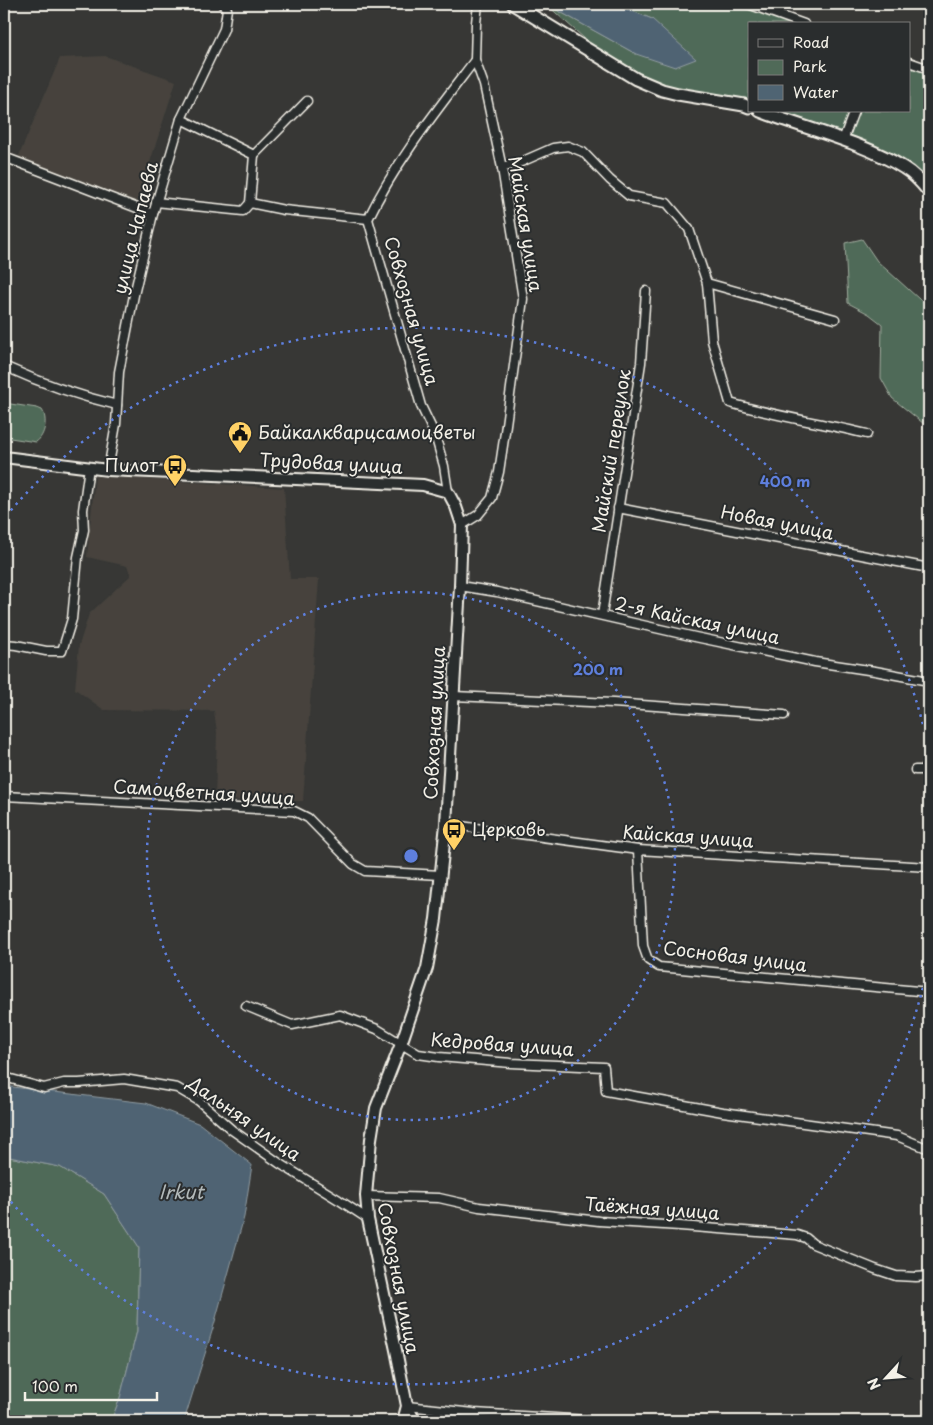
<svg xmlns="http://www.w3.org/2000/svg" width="933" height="1425" font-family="'Playpen Sans',sans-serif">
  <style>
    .built { fill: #46433d }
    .green { fill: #506a58; stroke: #a2aea0 }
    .water { fill: #4f6473; stroke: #919ca2 }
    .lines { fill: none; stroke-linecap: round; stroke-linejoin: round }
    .minor-casing { stroke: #f4f1e8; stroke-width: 11 }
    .tertiary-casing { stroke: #f4f1e8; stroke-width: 14 }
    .secondary-casing { stroke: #f4f1e8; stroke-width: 15 }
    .minor { stroke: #2a2d2e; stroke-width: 8 }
    .tertiary { stroke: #2a2d2e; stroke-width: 10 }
    .secondary { stroke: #2a2d2e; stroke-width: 11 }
    .ring { fill: none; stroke: #5e7fdd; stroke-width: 2.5; stroke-dasharray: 2.5 5 }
    .labels { text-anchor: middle; stroke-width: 4; stroke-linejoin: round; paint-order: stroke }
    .street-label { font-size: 18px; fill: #f4f1e8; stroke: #2a2d2e }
    .poi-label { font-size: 18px; fill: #f4f1e8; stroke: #2a2d2e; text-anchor: start }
    .water-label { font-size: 19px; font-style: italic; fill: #b2b9b9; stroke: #2a2d2e }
    .centre { fill: #5e7fdd; stroke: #2a2d2e; stroke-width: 2.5 }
    .ring-label { font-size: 15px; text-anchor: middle; font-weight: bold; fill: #5e7fdd; stroke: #2a2d2e; stroke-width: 4; stroke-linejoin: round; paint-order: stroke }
  </style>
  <rect width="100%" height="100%" fill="#373735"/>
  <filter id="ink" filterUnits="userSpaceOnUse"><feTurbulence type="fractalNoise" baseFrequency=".02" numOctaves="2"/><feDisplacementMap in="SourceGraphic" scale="10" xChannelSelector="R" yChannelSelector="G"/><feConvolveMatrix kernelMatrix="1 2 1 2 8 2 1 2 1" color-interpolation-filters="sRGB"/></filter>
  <g filter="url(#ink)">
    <g class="built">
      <polygon points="105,56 176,81 137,203 18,158 60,58"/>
      <polygon points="95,476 284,488 290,579 319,579 303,801 215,800 217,732 214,711 104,710 75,689 79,645 89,614 131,575 127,566 87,557"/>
    </g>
    <g class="green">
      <polygon points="546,4 636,54 652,19 615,4 748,4 804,24 749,24 749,107 678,94 615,66"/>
      <polygon points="909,62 929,69 929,192 906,169 760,111 909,111"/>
      <polygon points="862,239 877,261 929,308 929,428 892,398 881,378 882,324 869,314 848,303 845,243"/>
      <path d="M4 403 37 408 42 410C48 419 45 436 36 442L4 437Z"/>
      <polygon points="4,1156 60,1167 104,1194 139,1247 137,1331 120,1398 111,1421 4,1421"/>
    </g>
    <g class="water">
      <polygon points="546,4 615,4 652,19 696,59 675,67 636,54"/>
      <polygon points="4,1086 146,1103 200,1124 252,1165 244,1217 214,1325 184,1421 111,1421 120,1398 137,1331 139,1247 104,1194 60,1167 4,1156"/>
    </g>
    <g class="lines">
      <g class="minor-casing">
        <g id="minor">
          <polyline points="748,4 804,24"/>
          <polyline points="909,62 929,69"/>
          <polyline points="181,119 254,155 250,203 284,210 368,219"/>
          <polyline points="843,140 854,111"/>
          <polyline points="254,155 307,101"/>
          <polyline points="4,157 153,214"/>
          <path d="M502 168 521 162 553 148 568 146 583 152 610 180 629 196 667 203 689 229 707 283 712 341 730 403C775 416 822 423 867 434"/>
          <polyline points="156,202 243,211 250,203"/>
          <polyline points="707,283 835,319"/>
          <path d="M4 364 6 367C41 383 79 396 117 405"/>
          <polyline points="108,470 116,424 119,372 134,295 153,214 181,119 224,29 227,9 222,4"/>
          <path d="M448 492 444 466 435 435 421 406 368 219C396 161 437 110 475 60"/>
          <polyline points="618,508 929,568"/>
          <polyline points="462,525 478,515 492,498 499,472 505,432 523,299 502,168 484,85 475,60 476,23 478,4"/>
          <polyline points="460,586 497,592 695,637 815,662 875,671 929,681"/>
          <polyline points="602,615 641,363 646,291"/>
          <polyline points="4,644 16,645 46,651 62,651 72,619 78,557 84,530 83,510 89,467"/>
          <polyline points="453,696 613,703 784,715"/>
          <polyline points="915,770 929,770"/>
          <polyline points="4,796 294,811 308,818 353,864 365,871 441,875"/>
          <polyline points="446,824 638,850 929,867"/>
          <polyline points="638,850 643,946 648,960 659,967 929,992"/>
          <polyline points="246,1006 292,1025 340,1015 377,1029 418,1054 439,1057 511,1063 604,1067 606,1091 723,1112 897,1136 929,1149"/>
          <polyline points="4,1077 44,1088 64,1083 79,1083 124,1079 177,1088 199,1101 232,1130 279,1163 339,1200 368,1219"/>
          <polyline points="366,1196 439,1198 479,1207 599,1221 680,1226 797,1235 806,1238 813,1244 875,1269 896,1276 916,1277 929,1276"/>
          <polyline points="407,1406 474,1413 587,1420"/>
        </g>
      </g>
      <g class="tertiary-casing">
        <g id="tertiary">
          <polyline points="4,457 108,470 423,485 448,492 456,507 462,525 460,586 446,824 436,919 427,968 401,1044 376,1108 371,1139 366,1196 368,1219 396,1350 407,1406 403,1421"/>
          <polyline points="407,1406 415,1421"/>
        </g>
      </g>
      <g class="secondary-casing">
        <g id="secondary">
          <polyline points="513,4 636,79 662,90 678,94 744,105 749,107"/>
          <path d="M760 111C806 129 863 142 904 168 914 174 922 183 929 192"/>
        </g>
      </g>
      <use href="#minor" class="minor"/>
      <use href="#tertiary" class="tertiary"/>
      <use href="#secondary" class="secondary"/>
    </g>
  </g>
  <g class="ring">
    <circle cx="411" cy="856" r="264"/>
    <path d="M928 966A529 529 0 0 1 6 1196M6 516A529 529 0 0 1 928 746"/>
  </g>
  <defs>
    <g id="civic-pin" transform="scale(1.25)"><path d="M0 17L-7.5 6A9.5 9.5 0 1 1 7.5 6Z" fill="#ffd166" stroke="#2a2d2e"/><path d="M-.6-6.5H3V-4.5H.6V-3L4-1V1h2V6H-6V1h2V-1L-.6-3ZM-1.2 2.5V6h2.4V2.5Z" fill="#111"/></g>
    <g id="bus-pin" transform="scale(1.25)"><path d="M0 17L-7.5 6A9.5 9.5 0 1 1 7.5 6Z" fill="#ffd166" stroke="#2a2d2e"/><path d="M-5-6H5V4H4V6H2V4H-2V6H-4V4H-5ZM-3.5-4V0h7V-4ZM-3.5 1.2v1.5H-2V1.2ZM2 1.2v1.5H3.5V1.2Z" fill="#111"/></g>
  </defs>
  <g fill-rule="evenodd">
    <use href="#civic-pin" x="240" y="433"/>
    <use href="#bus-pin" x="175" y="466"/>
    <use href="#bus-pin" x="454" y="830"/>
  </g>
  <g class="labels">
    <g class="street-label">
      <text transform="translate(525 224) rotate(81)" y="6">Майская улица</text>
      <text transform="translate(136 228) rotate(-76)" y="6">улица Чапаева</text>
      <text transform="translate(411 311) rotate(74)" y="6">Совхозная улица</text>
      <text transform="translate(612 451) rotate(-81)" y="6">Майский переулок</text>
      <text transform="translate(331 464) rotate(3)" y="6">Трудовая улица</text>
      <text transform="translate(777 523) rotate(11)" y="6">Новая улица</text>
      <text transform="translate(697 621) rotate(12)" y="6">2-я Кайская улица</text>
      <text transform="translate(435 723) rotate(-87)" y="6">Совхозная улица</text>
      <text transform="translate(204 793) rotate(4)" y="6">Самоцветная улица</text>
      <text transform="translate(688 837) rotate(4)" y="6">Кайская улица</text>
      <text transform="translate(735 957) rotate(7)" y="6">Сосновая улица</text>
      <text transform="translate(502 1045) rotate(4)" y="6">Кедровая улица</text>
      <text transform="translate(244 1119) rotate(35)" y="6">Дальняя улица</text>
      <text transform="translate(652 1209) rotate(4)" y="6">Таёжная улица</text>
      <text transform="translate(398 1278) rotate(79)" y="6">Совхозная улица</text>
    </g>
    <g class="poi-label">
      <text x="258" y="439">Байкалкварцсамоцветы</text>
      <text x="158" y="472" text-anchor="end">Пилот</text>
      <text x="472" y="836">Церковь</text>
    </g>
    <g class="water-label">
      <text x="181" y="1199">Irkut</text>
    </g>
  </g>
  <circle cx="411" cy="856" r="8" class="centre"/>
  <g class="ring-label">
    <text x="785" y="487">400 m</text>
    <text x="598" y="675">200 m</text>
  </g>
  <rect width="933" height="1425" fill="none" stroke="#2a2d2e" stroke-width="20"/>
  <rect x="10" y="10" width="913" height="1405" fill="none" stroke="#f4f1e8" stroke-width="2" filter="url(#ink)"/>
  <rect x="748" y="22" width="162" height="90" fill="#2a2d2e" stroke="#7b7b78"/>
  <rect x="758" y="39" width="25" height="8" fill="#2a2d2e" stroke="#7b7b78"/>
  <text x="793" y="48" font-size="15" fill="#f4f1e8">Road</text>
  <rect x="758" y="60" width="25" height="15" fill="#506a58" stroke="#7b7b78"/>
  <text x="793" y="72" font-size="15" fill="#f4f1e8">Park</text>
  <rect x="758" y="85" width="25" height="15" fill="#4f6473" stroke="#7b7b78"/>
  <text x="793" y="98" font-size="15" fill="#f4f1e8">Water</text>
  <g transform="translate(886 1378) rotate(244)" stroke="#2a2d2e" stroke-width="4" paint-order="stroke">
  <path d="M0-4L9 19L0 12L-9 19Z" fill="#f4f1e8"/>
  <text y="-8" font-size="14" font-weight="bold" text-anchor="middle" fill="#f4f1e8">N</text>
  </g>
  <path d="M25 1392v8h132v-8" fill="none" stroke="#f4f1e8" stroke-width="2.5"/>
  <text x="32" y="1392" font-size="15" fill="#f4f1e8" stroke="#2a2d2e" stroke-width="4" paint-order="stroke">100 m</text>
</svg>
